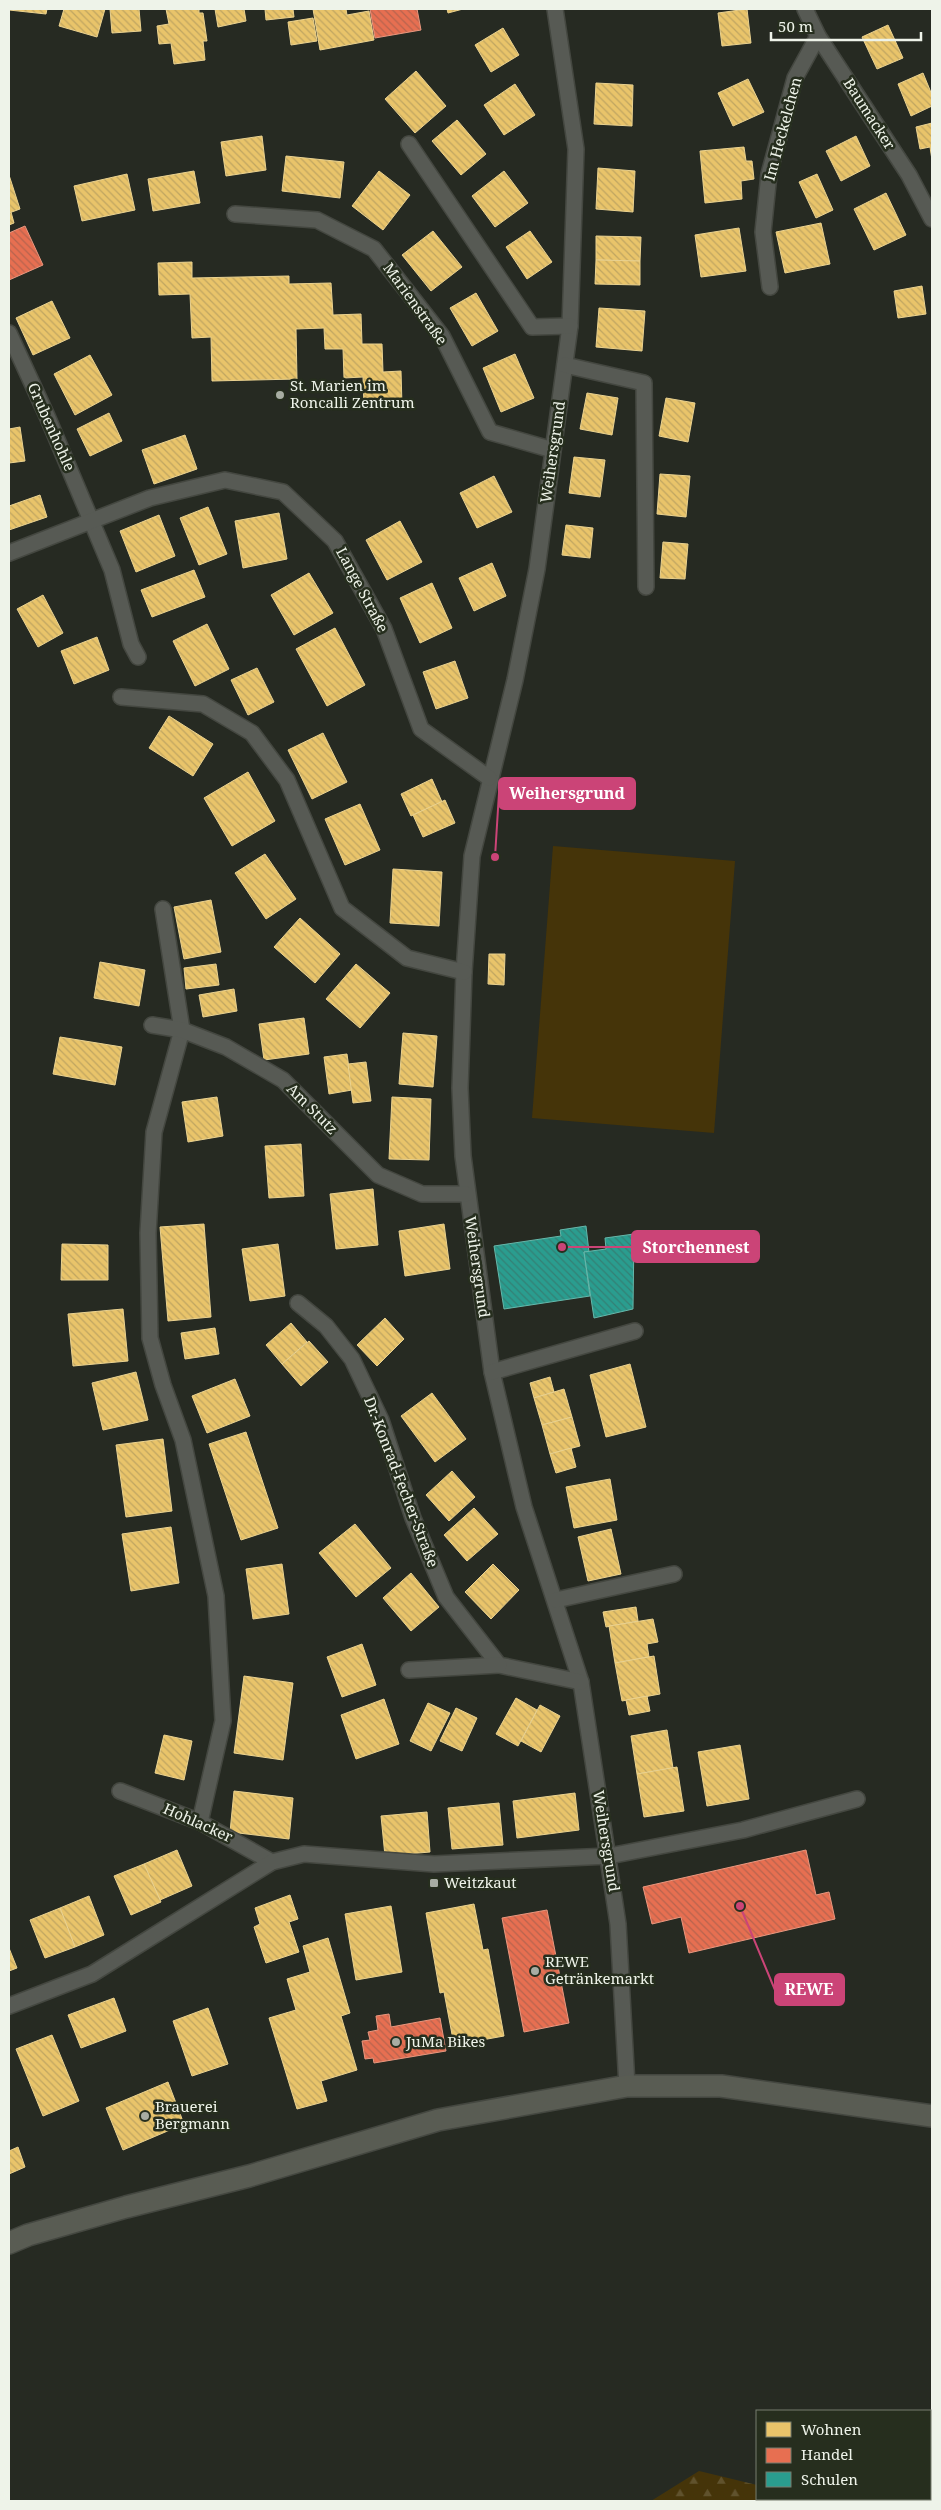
<svg xmlns="http://www.w3.org/2000/svg" width="941" height="2510" font-family="'Noto Serif',serif">
  <style>
    .grass { fill: #453409 }
    .forest { fill: url(#forest-firs) }
    .homes { fill: url(#homes-back-hatch); stroke: #ead290 }
    .shops { fill: url(#shops-back-hatch); stroke: #e9977f }
    .schools { fill: url(#schools-back-hatch); stroke: #65b7aa }
    .lines { fill: none; stroke-linecap: round; stroke-linejoin: round }
    .minor-casing { stroke: #444740; stroke-width: 18 }
    .secondary-casing { stroke: #444740; stroke-width: 24 }
    .minor { stroke: #575a54; stroke-width: 15 }
    .secondary { stroke: #595c53; stroke-width: 21 }
    .poi-dot { fill: #a8ada3; stroke: #262e1e; stroke-width: 2 }
    .labels { text-anchor: middle; stroke-width: 5; stroke-linejoin: round; paint-order: stroke }
    .street-label { font-size: 15px; fill: #eef3e9; stroke: #262e1e }
    .poi-label { font-size: 15px; fill: #eef3e9; stroke: #262e1e; text-anchor: start }
    .leader { fill: none; stroke: #cb4477; stroke-width: 2 }
    .callout-dot { fill: #cb4477; stroke: #262e1e; stroke-width: 2 }
    .callout { fill: #cb4477; stroke: #cb4477; stroke-width: 2 }
    .callout-label { font-size: 16px; text-anchor: middle; font-weight: bold; fill: #fff }
  </style>
  <defs>
    <pattern id="forest-firs" width="22" height="20" patternUnits="userSpaceOnUse" patternTransform="scale(1.25)"><rect width="22" height="20" fill="#453409"/><path d="M5 1l3.5 6h-7zM16 11l3.5 6h-7z" fill="#60522d"/></pattern>
    <pattern id="homes-back-hatch" width="6" height="6" patternUnits="userSpaceOnUse" patternTransform="scale(1.25)"><rect width="6" height="6" fill="#e9c46a"/><path d="M-1 5l2 2M0 0l6 6M5-1l2 2" fill="none" stroke="#c0a561"/></pattern>
    <pattern id="shops-back-hatch" width="6" height="6" patternUnits="userSpaceOnUse" patternTransform="scale(1.25)"><rect width="6" height="6" fill="#e76f51"/><path d="M-1 5l2 2M0 0l6 6M5-1l2 2" fill="none" stroke="#b7644e"/></pattern>
    <pattern id="schools-back-hatch" width="6" height="6" patternUnits="userSpaceOnUse" patternTransform="scale(1.25)"><rect width="6" height="6" fill="#2a9d8f"/><path d="M-1 5l2 2M0 0l6 6M5-1l2 2" fill="none" stroke="#348075"/></pattern>
  </defs>
  <rect width="100%" height="100%" fill="#262a22"/>
  <polygon class="grass" points="553,846 735,861 714,1133 532,1118"/>
  <polygon class="forest" points="699,2471 757,2485 757,2499 814,2499 824,2501 651,2501"/>
  <g class="homes">
    <polygon points="9,9 47,9 46,14 9,10"/>
    <polygon points="64,9 105,9 97,37 59,26"/>
    <polygon points="110,9 139,9 141,31 112,33"/>
    <polygon points="166,9 199,9 199,13 203,13 207,41 203,41 205,60 174,64 171,43 159,44 157,26 169,24"/>
    <polygon points="215,9 244,9 246,21 218,27"/>
    <polygon points="265,9 293,9 294,17 266,20"/>
    <polygon points="313,9 346,9 347,15 369,11 374,40 320,50"/>
    <polygon points="447,9 463,9 448,13"/>
    <polygon points="747,9 751,43 722,46 718,13"/>
    <polygon points="313,18 317,41 291,45 288,22"/>
    <polygon points="888,25 903,58 877,69 862,37"/>
    <polygon points="503,28 519,55 491,72 475,45"/>
    <polygon points="416,71 446,106 415,133 385,99"/>
    <polygon points="923,73 932,95 932,106 911,116 898,84"/>
    <polygon points="748,79 764,112 733,126 718,93"/>
    <polygon points="596,83 633,85 632,126 594,124"/>
    <polygon points="515,84 535,115 504,135 484,105"/>
    <polygon points="457,120 486,154 461,175 432,141"/>
    <polygon points="932,123 932,160 930,147 920,149 916,127"/>
    <polygon points="262,136 266,170 226,176 221,142"/>
    <polygon points="856,136 870,166 841,181 826,151"/>
    <polygon points="744,147 746,161 752,161 754,179 741,181 742,199 705,203 700,151"/>
    <polygon points="286,156 344,162 340,198 282,191"/>
    <polygon points="598,168 635,171 633,212 596,209"/>
    <polygon points="194,171 200,203 153,211 148,179"/>
    <polygon points="379,171 410,195 383,230 352,206"/>
    <polygon points="504,171 528,203 495,227 472,196"/>
    <polygon points="127,174 135,210 82,221 74,186"/>
    <polygon points="817,174 833,210 816,218 799,182"/>
    <polygon points="9,175 20,209 9,213"/>
    <polygon points="886,193 906,235 874,250 854,209"/>
    <polygon points="11,212 14,223 9,225 9,213"/>
    <polygon points="821,223 830,264 785,273 776,232"/>
    <polygon points="739,228 746,271 701,277 695,235"/>
    <polygon points="433,231 462,267 431,291 402,255"/>
    <polygon points="530,231 552,262 527,279 506,247"/>
    <polygon points="596,236 641,237 640,261 596,260"/>
    <polygon points="596,260 640,261 640,285 595,284"/>
    <polygon points="192,262 192,278 289,276 289,284 331,283 333,315 361,314 362,344 382,344 383,372 401,371 402,406 364,407 363,377 344,378 343,349 325,349 324,328 296,329 297,379 212,381 211,337 192,338 190,294 159,295 158,263"/>
    <polygon points="922,286 926,314 898,318 894,291"/>
    <polygon points="476,293 498,331 472,346 450,308"/>
    <polygon points="52,301 70,338 33,355 16,318"/>
    <polygon points="599,308 645,311 642,351 596,347"/>
    <polygon points="515,354 534,398 501,412 483,368"/>
    <polygon points="90,355 112,395 75,415 54,374"/>
    <polygon points="587,393 618,398 612,435 580,429"/>
    <polygon points="666,398 695,403 688,442 659,436"/>
    <polygon points="109,413 122,441 90,456 77,429"/>
    <polygon points="20,427 25,461 9,463 9,429"/>
    <polygon points="185,435 197,469 154,484 142,450"/>
    <polygon points="574,457 605,460 600,497 569,493"/>
    <polygon points="660,474 690,476 686,517 657,514"/>
    <polygon points="494,476 512,512 477,528 460,493"/>
    <polygon points="40,495 47,517 9,530 9,506"/>
    <polygon points="208,507 227,554 199,565 180,518"/>
    <polygon points="279,513 287,559 243,568 235,521"/>
    <polygon points="159,515 175,556 136,572 120,531"/>
    <polygon points="400,521 422,562 387,580 366,540"/>
    <polygon points="566,525 593,528 590,558 562,555"/>
    <polygon points="663,542 688,544 685,579 660,578"/>
    <polygon points="492,563 506,596 474,611 459,578"/>
    <polygon points="194,570 205,597 152,617 141,590"/>
    <polygon points="309,573 333,613 294,635 271,595"/>
    <polygon points="432,583 452,628 420,643 400,598"/>
    <polygon points="43,595 63,633 38,647 17,609"/>
    <polygon points="207,624 229,669 195,686 173,641"/>
    <polygon points="335,628 365,685 327,706 296,649"/>
    <polygon points="97,637 109,670 74,684 61,651"/>
    <polygon points="455,661 468,698 436,709 423,672"/>
    <polygon points="257,668 274,702 248,715 231,680"/>
    <polygon points="169,716 213,744 193,776 149,748"/>
    <polygon points="323,733 347,782 312,799 288,750"/>
    <polygon points="248,772 275,821 232,846 204,798"/>
    <polygon points="432,779 442,802 411,816 401,794"/>
    <polygon points="445,800 455,823 423,837 413,815"/>
    <polygon points="360,804 380,850 345,865 325,819"/>
    <polygon points="265,854 296,899 266,919 235,873"/>
    <polygon points="393,869 442,872 439,926 390,923"/>
    <polygon points="211,900 221,952 184,959 174,907"/>
    <polygon points="300,918 340,954 315,983 274,947"/>
    <polygon points="489,954 505,954 504,985 488,984"/>
    <polygon points="100,962 145,970 139,1006 94,998"/>
    <polygon points="216,964 219,985 186,989 184,968"/>
    <polygon points="356,964 390,993 360,1028 326,999"/>
    <polygon points="234,989 237,1011 203,1017 199,995"/>
    <polygon points="304,1018 309,1054 264,1060 259,1024"/>
    <polygon points="403,1033 437,1036 433,1087 399,1084"/>
    <polygon points="60,1037 122,1047 115,1085 53,1074"/>
    <polygon points="347,1054 352,1090 329,1094 324,1057"/>
    <polygon points="366,1062 371,1101 353,1103 348,1064"/>
    <polygon points="217,1097 223,1136 188,1142 182,1102"/>
    <polygon points="392,1097 431,1099 429,1160 389,1159"/>
    <polygon points="301,1144 304,1196 269,1198 265,1146"/>
    <polygon points="373,1189 378,1245 336,1249 330,1194"/>
    <polygon points="204,1224 211,1317 168,1321 160,1227"/>
    <polygon points="444,1224 450,1269 405,1276 399,1231"/>
    <polygon points="62,1244 108,1245 108,1280 61,1280"/>
    <polygon points="278,1244 285,1296 250,1301 242,1249"/>
    <polygon points="123,1309 128,1361 73,1366 68,1314"/>
    <polygon points="385,1318 404,1339 377,1366 357,1345"/>
    <polygon points="291,1323 307,1342 282,1364 266,1345"/>
    <polygon points="215,1328 219,1354 185,1359 181,1333"/>
    <polygon points="309,1341 328,1362 301,1386 282,1364"/>
    <polygon points="630,1364 646,1427 606,1437 590,1375"/>
    <polygon points="136,1372 148,1420 103,1430 92,1383"/>
    <polygon points="550,1377 554,1392 534,1398 530,1383"/>
    <polygon points="235,1379 250,1416 207,1433 192,1396"/>
    <polygon points="564,1389 572,1417 542,1425 534,1398"/>
    <polygon points="432,1393 466,1439 435,1462 401,1416"/>
    <polygon points="572,1417 580,1446 550,1454 542,1425"/>
    <polygon points="246,1432 278,1528 241,1540 209,1444"/>
    <polygon points="163,1439 172,1511 126,1517 116,1445"/>
    <polygon points="571,1448 576,1467 556,1473 550,1454"/>
    <polygon points="452,1471 475,1497 449,1521 426,1495"/>
    <polygon points="610,1479 617,1520 574,1528 566,1487"/>
    <polygon points="474,1508 498,1534 467,1561 444,1535"/>
    <polygon points="355,1524 391,1568 356,1597 319,1553"/>
    <polygon points="171,1527 179,1583 131,1591 122,1534"/>
    <polygon points="611,1529 621,1574 588,1581 578,1537"/>
    <polygon points="282,1564 289,1614 253,1619 246,1569"/>
    <polygon points="493,1564 519,1590 491,1619 465,1592"/>
    <polygon points="411,1573 439,1607 411,1631 383,1598"/>
    <polygon points="636,1607 638,1621 606,1627 603,1612"/>
    <polygon points="653,1619 658,1642 647,1644 649,1657 615,1663 609,1626"/>
    <polygon points="362,1644 376,1685 342,1697 327,1657"/>
    <polygon points="654,1656 660,1694 622,1701 615,1663"/>
    <polygon points="244,1676 293,1683 283,1760 234,1753"/>
    <polygon points="647,1696 650,1711 629,1715 626,1700"/>
    <polygon points="516,1698 537,1710 518,1746 496,1734"/>
    <polygon points="384,1699 399,1744 356,1759 341,1715"/>
    <polygon points="428,1703 450,1713 431,1751 410,1741"/>
    <polygon points="540,1705 560,1716 541,1752 521,1741"/>
    <polygon points="456,1708 477,1718 462,1751 440,1741"/>
    <polygon points="667,1730 673,1768 637,1774 631,1736"/>
    <polygon points="164,1735 192,1741 184,1780 155,1773"/>
    <polygon points="740,1745 749,1799 707,1806 698,1752"/>
    <polygon points="677,1767 684,1811 644,1817 637,1774"/>
    <polygon points="234,1791 293,1798 289,1839 230,1832"/>
    <polygon points="575,1793 579,1830 517,1838 513,1801"/>
    <polygon points="499,1803 503,1845 452,1849 448,1808"/>
    <polygon points="427,1812 430,1852 385,1856 381,1816"/>
    <polygon points="177,1850 192,1886 160,1900 144,1864"/>
    <polygon points="144,1864 161,1902 131,1915 114,1876"/>
    <polygon points="290,1895 298,1919 289,1922 299,1952 266,1963 254,1927 260,1924 255,1908"/>
    <polygon points="89,1896 104,1935 75,1947 60,1908"/>
    <polygon points="474,1904 483,1950 488,1949 504,2036 454,2045 444,1992 440,1993 426,1913"/>
    <polygon points="391,1906 402,1972 356,1980 345,1914"/>
    <polygon points="60,1908 75,1947 45,1958 30,1920"/>
    <polygon points="328,1938 350,2013 341,2016 357,2070 321,2081 327,2101 297,2109 269,2018 296,2010 287,1979 310,1972 303,1946"/>
    <polygon points="9,1948 17,1968 9,1971"/>
    <polygon points="114,1998 126,2031 81,2048 68,2015"/>
    <polygon points="208,2008 228,2064 192,2076 173,2021"/>
    <polygon points="52,2035 79,2101 43,2116 16,2049"/>
    <polygon points="168,2082 184,2124 123,2150 106,2108"/>
    <polygon points="18,2147 25,2167 9,2174 9,2151"/>
  </g>
  <g class="shops">
    <polygon points="370,9 417,9 421,30 375,38"/>
    <polygon points="25,226 43,265 9,280 9,233"/>
    <polygon points="806,1850 816,1895 829,1892 835,1919 689,1953 681,1917 652,1924 643,1887"/>
    <polygon points="547,1910 569,2023 524,2032 502,1918"/>
    <polygon points="389,2014 391,2027 440,2018 446,2051 374,2063 373,2058 365,2059 362,2041 370,2040 368,2032 378,2030 376,2016"/>
  </g>
  <g class="schools">
    <polygon points="586,1226 589,1252 584,1252 590,1296 504,1309 494,1246 561,1236 560,1230"/>
    <polygon points="634,1234 633,1309 594,1318 584,1252 606,1249 605,1238"/>
  </g>
  <g class="lines">
    <g class="minor-casing">
      <g id="minor">
        <polyline points="555,9 576,149 570,326 537,569 515,680 472,856 464,972 460,1088 463,1156 492,1372 524,1507 581,1682 618,1924 627,2086"/>
        <polyline points="805,9 818,36 909,175 932,219"/>
        <polyline points="409,144 532,327 570,326"/>
        <polyline points="235,214 317,220 374,249 442,336 490,432 553,450"/>
        <polyline points="770,287 763,232 769,174 795,78 818,36"/>
        <polyline points="9,333 47,416 112,570 131,644 138,657"/>
        <polyline points="565,365 644,383 646,587"/>
        <polyline points="9,553 150,498 225,480 283,492 335,541 384,629 421,729 489,778"/>
        <polyline points="121,697 203,704 252,733 287,780 342,908 407,958 464,972"/>
        <polyline points="163,909 182,1030 154,1132 148,1233 150,1338 163,1385 183,1440 216,1596 223,1721 200,1822"/>
        <polyline points="152,1025 182,1030 226,1047 283,1080 378,1175 422,1194 466,1194"/>
        <polyline points="298,1303 326,1326 352,1359 381,1420 413,1518 446,1597 499,1665 581,1682"/>
        <polyline points="492,1372 635,1331"/>
        <polyline points="556,1600 674,1574"/>
        <polyline points="409,1670 499,1665"/>
        <polyline points="120,1791 200,1822 272,1862"/>
        <polyline points="9,2006 92,1974 272,1862 304,1854 434,1864 609,1856 743,1830 857,1799"/>
      </g>
    </g>
    <g class="secondary-casing">
      <polyline id="secondary" points="9,2243 28,2235 126,2207 249,2176 438,2120 627,2086 721,2086 932,2116"/>
    </g>
    <use href="#minor" class="minor"/>
    <use href="#secondary" class="secondary"/>
  </g>
  <g class="poi-dot">
    <circle cx="280" cy="395" r="5"/>
    <rect x="429" y="1878" width="10" height="10" rx="2.5"/>
    <circle cx="535" cy="1971" r="5"/>
    <circle cx="396" cy="2042" r="5"/>
    <circle cx="145" cy="2116" r="5"/>
  </g>
  <g class="labels">
    <g class="street-label">
      <text transform="translate(869 114) rotate(57)" y="5">Baumacker</text>
      <text transform="translate(783 129) rotate(-75)" y="5">Im Heckelchen</text>
      <text transform="translate(415 304) rotate(54)" y="5">Marienstraße</text>
      <text transform="translate(51 427) rotate(66)" y="5">Grubenhohle</text>
      <text transform="translate(553 452) rotate(-82)" y="5">Weihersgrund</text>
      <text transform="translate(362 590) rotate(62)" y="5">Lange Straße</text>
      <text transform="translate(312 1109) rotate(45)" y="5">Am Stutz</text>
      <text transform="translate(477 1267) rotate(82)" y="5">Weihersgrund</text>
      <text transform="translate(401 1482) rotate(69)" y="5">Dr.-Konrad-Fecher-Straße</text>
      <text transform="translate(198 1823) rotate(24)" y="5">Hohlacker</text>
      <text transform="translate(606 1841) rotate(81)" y="5">Weihersgrund</text>
    </g>
    <g class="poi-label">
      <text x="290" y="391">St. Marien im<tspan x="290" dy="17">Roncalli Zentrum</tspan></text>
      <text x="444" y="1888">Weitzkaut</text>
      <text x="545" y="1967">REWE<tspan x="545" dy="17">Getränkemarkt</tspan></text>
      <text x="406" y="2047">JuMa Bikes</text>
      <text x="155" y="2112">Brauerei<tspan x="155" dy="17">Bergmann</tspan></text>
    </g>
  </g>
  <path class="leader" d="M495 857L499 793M562 1247L632 1247M740 1906L775 1990"/>
  <g class="callout-dot">
    <circle cx="495" cy="857" r="5"/>
    <circle cx="562" cy="1247" r="5"/>
    <circle cx="740" cy="1906" r="5"/>
  </g>
  <g class="callout">
    <rect x="499" y="778" width="136" height="31" rx="5"/>
    <rect x="632" y="1231" width="127" height="31" rx="5"/>
    <rect x="775" y="1974" width="69" height="31" rx="5"/>
  </g>
  <g class="callout-label">
    <text x="567" y="799">Weihersgrund</text>
    <text x="696" y="1253">Storchennest</text>
    <text x="809" y="1995">REWE</text>
  </g>
  <rect width="941" height="2510" fill="none" stroke="#eef3e9" stroke-width="20"/>
  <rect x="756" y="2410" width="175" height="90" fill="#262e1e" stroke="#767d6f"/>
  <rect x="766" y="2422" width="25" height="15" fill="#e9c46a" stroke="#767d6f"/>
  <text x="801" y="2435" font-size="15" fill="#eef3e9">Wohnen</text>
  <rect x="766" y="2448" width="25" height="15" fill="#e76f51" stroke="#767d6f"/>
  <text x="801" y="2460" font-size="15" fill="#eef3e9">Handel</text>
  <rect x="766" y="2472" width="25" height="15" fill="#2a9d8f" stroke="#767d6f"/>
  <text x="801" y="2485" font-size="15" fill="#eef3e9">Schulen</text>
  <path d="M771 32v8h150v-8" fill="none" stroke="#eef3e9" stroke-width="2.5"/>
  <text x="778" y="32" font-size="15" fill="#eef3e9" stroke="#262e1e" stroke-width="4" paint-order="stroke">50 m</text>
</svg>
